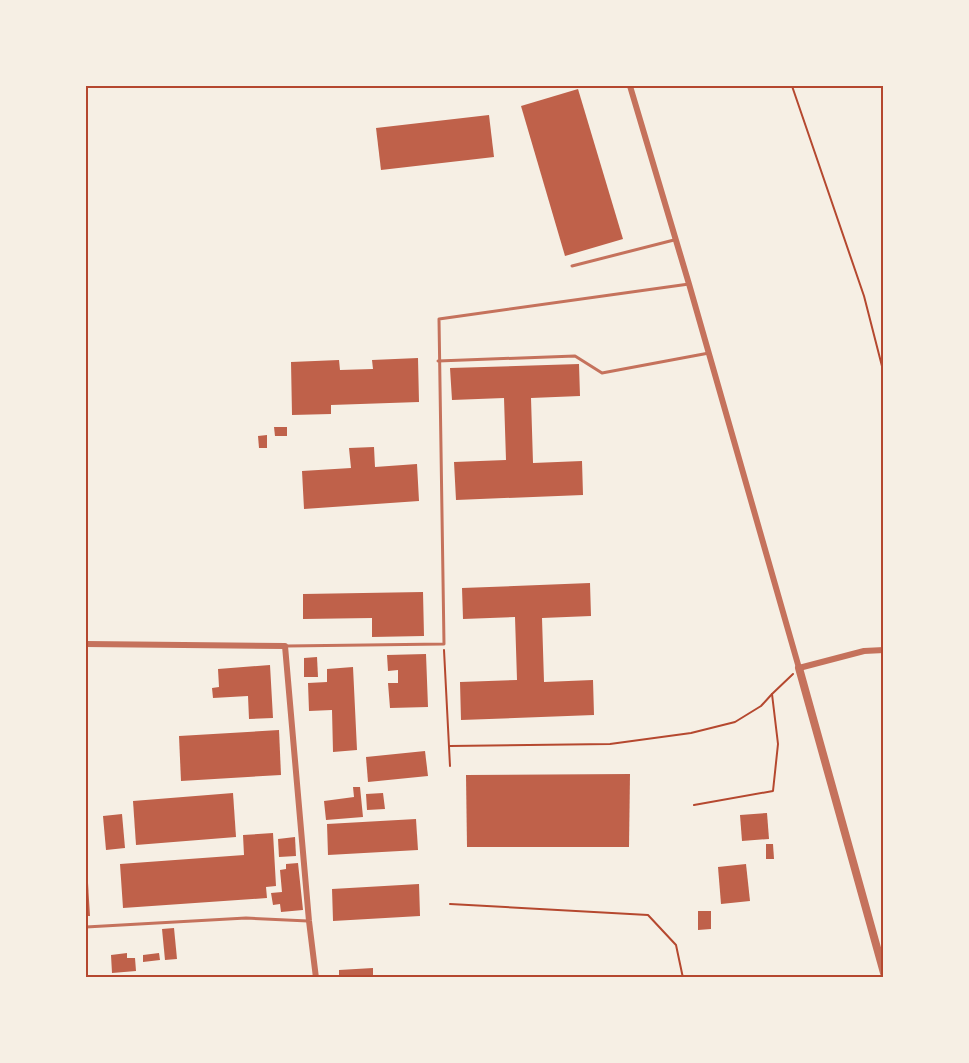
<svg xmlns="http://www.w3.org/2000/svg" width="969" height="1063" font-family="Ubuntu,sans-serif">
  <style>
    .building { fill: #bf614a }
    .lines { fill: none; stroke-linecap: round; stroke-linejoin: round }
    .path { stroke: #b5482f; stroke-width: 2 }
    .service { stroke: #c5725c; stroke-width: 3 }
    .minor { stroke: #c5725c; stroke-width: 6 }
    .tertiary { stroke: #c5725c; stroke-width: 8 }
    .neatline { fill: none; stroke: #b5482f; stroke-width: 2 }
  </style>
  <rect width="100%" height="100%" fill="#f6efe4"/>
  <g class="building">
    <polygon points="578,89 623,239 565,256 521,106"/>
    <polygon points="489,115 494,157 381,170 376,128"/>
    <polygon points="418,358 419,402 331,405 331,414 292,415 291,362 339,360 340,370 373,369 372,360"/>
    <polygon points="579,364 580,396 531,398 533,463 582,461 583,495 456,500 454,462 506,460 504,398 452,400 450,368"/>
    <polygon points="274,427 287,427 287,436 275,436"/>
    <polygon points="267,435 267,448 259,448 258,436"/>
    <polygon points="374,447 375,467 417,464 419,501 304,509 302,471 351,468 349,448"/>
    <polygon points="590,583 591,616 542,618 544,682 593,680 594,715 461,720 460,682 517,680 515,617 463,619 462,588"/>
    <polygon points="423,592 424,636 372,637 372,618 303,619 303,594"/>
    <polygon points="426,654 428,707 390,708 388,683 398,683 398,670 388,671 387,655"/>
    <polygon points="317,657 318,677 304,677 304,658"/>
    <polygon points="270,665 273,718 249,719 248,696 213,698 212,688 219,687 218,669"/>
    <polygon points="353,667 357,750 333,752 332,710 309,711 308,683 327,682 327,669"/>
    <polygon points="279,730 281,775 181,781 179,736"/>
    <polygon points="425,751 428,776 368,782 366,757"/>
    <polygon points="630,774 629,847 467,847 466,775"/>
    <polygon points="353,787 360,787 363,817 326,820 324,801 354,797"/>
    <polygon points="233,793 236,837 136,845 133,801"/>
    <polygon points="383,793 385,809 367,810 366,794"/>
    <polygon points="767,813 769,839 742,841 740,815"/>
    <polygon points="122,814 125,848 106,850 103,816"/>
    <polygon points="416,819 418,850 328,855 327,824"/>
    <polygon points="273,833 276,886 266,887 267,898 123,908 120,864 244,855 243,835"/>
    <polygon points="295,837 296,856 279,857 278,839"/>
    <polygon points="766,844 773,844 774,859 766,859"/>
    <polygon points="298,863 303,910 281,912 280,904 273,905 271,893 282,892 280,870 286,869 286,864"/>
    <polygon points="746,864 750,901 721,904 718,867"/>
    <polygon points="86,867 87,867 90,916 86,916"/>
    <polygon points="419,884 420,916 333,921 332,889"/>
    <polygon points="698,911 711,911 711,929 698,930"/>
    <polygon points="174,928 177,959 165,960 162,929"/>
    <polygon points="127,953 127,958 135,958 136,971 112,973 111,955"/>
    <polygon points="159,953 160,960 143,962 143,955"/>
    <polygon points="373,968 373,978 339,978 339,970"/>
  </g>
  <g class="lines">
    <g class="path">
      <polyline points="792,86 864,296 884,374"/>
      <polyline points="444,650 450,766"/>
      <polyline points="450,746 610,744 691,733 735,722 761,706 772,694"/>
      <polyline points="694,805 773,791 778,744 772,694 793,674"/>
      <polyline points="450,904 648,915 676,945 683,978"/>
    </g>
    <g class="service">
      <polyline points="572,266 674,240"/>
      <polyline points="438,361 575,356 602,373 709,353"/>
      <polyline points="287,646 444,644 439,319 689,284"/>
      <polyline points="86,927 246,918 308,921"/>
    </g>
    <g class="minor">
      <polyline points="630,86 689,284 799,668 864,651 884,650"/>
      <polyline points="86,644 285,646 309,921 316,978"/>
    </g>
    <polyline class="tertiary" points="799,668 884,973"/>
  </g>
  <rect width="969" height="1063" fill="none" stroke="#f6efe4" stroke-width="174"/>
  <rect x="87" y="87" width="795" height="889" class="neatline"/>
</svg>
